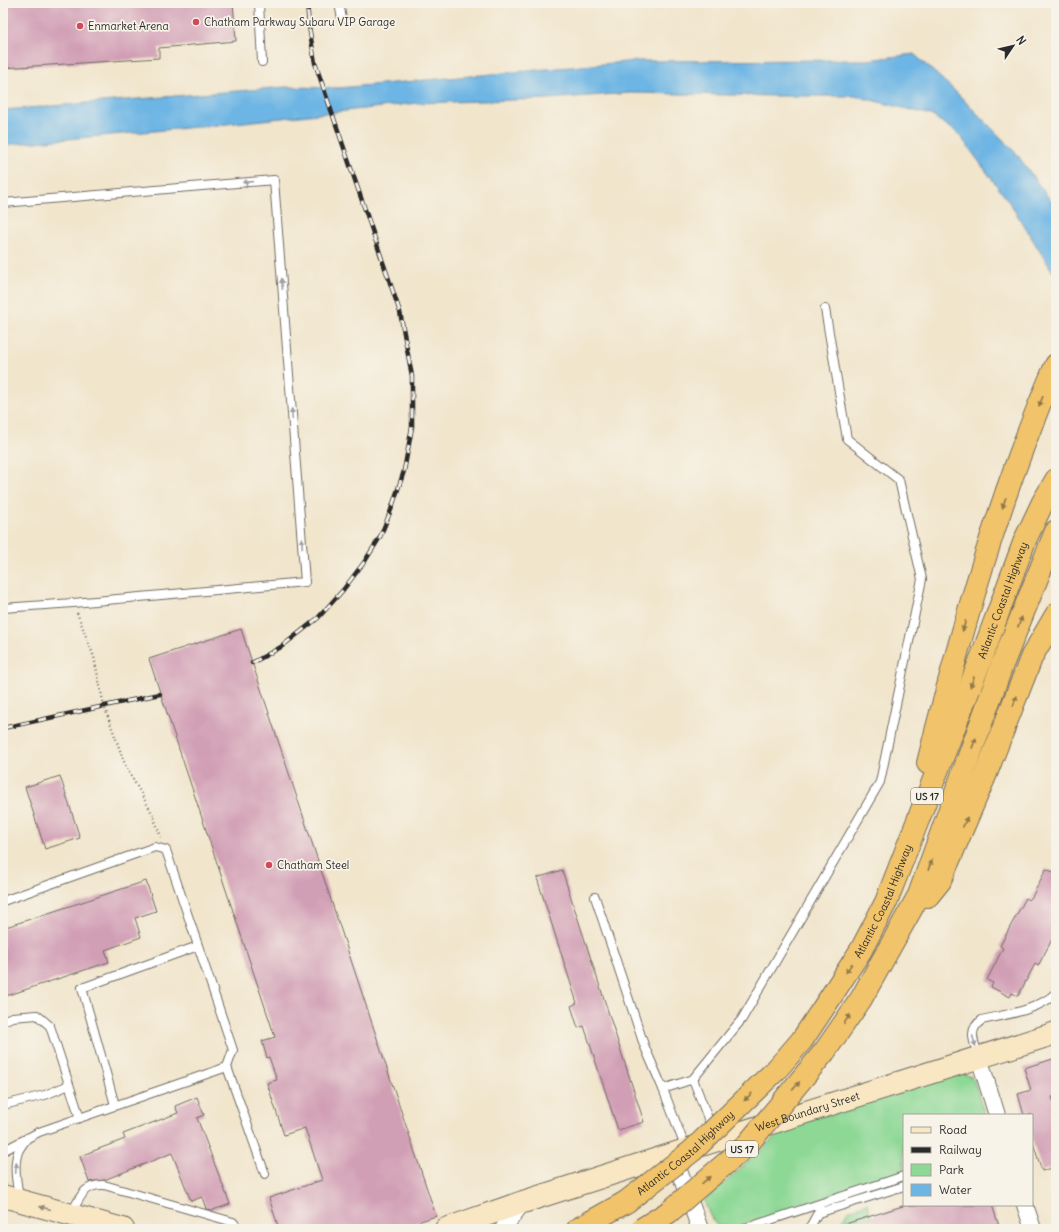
<svg xmlns="http://www.w3.org/2000/svg" width="1059" height="1232" font-family="Delius,sans-serif">
  <style>
    .green { fill: #8dd895; stroke: #5c8260 }
    .water { fill: #6db5e4; stroke: #4c7088 }
    .building { fill: #d19fb5 }
    .lines { fill: none; stroke-linecap: round; stroke-linejoin: round }
    .lane-casing { stroke: #706c63; stroke-width: 10 }
    .street-casing { stroke: #706c63; stroke-width: 18 }
    .secondary-casing { stroke: #706c63; stroke-width: 24 }
    .highway-casing { stroke: #706c63; stroke-width: 24 }
    .path { stroke: #706c63; stroke-width: 2.5; stroke-dasharray: 1 3; stroke-linecap: butt }
    .lane { stroke: #fff; stroke-width: 8 }
    .street { stroke: #fff; stroke-width: 16 }
    .secondary { stroke: #f9e7c3; stroke-width: 22 }
    .highway { stroke: #f1c36a; stroke-width: 22 }
    .rail-casing { stroke: #2b2b2b; stroke-width: 4.5 }
    .rail { stroke: #f7f3e8; stroke-width: 3; stroke-dasharray: 9; stroke-linecap: butt }
    .highway-bridge-casing { stroke: #706c63; stroke-width: 24; stroke-linecap: butt }
    .highway-bridge { stroke: #f1c36a; stroke-width: 22 }
    .oneway { fill: #a0a0a0 }
    .oneway2 { fill: #8e774a }
    .oneway3 { fill: #928977 }
    .poi-dot { fill: #d1495b; stroke: #f7f3e8; stroke-width: 1.5 }
    .labels { text-anchor: middle; stroke-width: 3.5; stroke-linejoin: round; paint-order: stroke }
    .shield { fill: #f7f3e8; stroke: #686764; stroke-width: 1 }
    .shield-label { font-size: 10px; font-weight: bold; fill: #2b2b2b }
    .poi-label { font-size: 11px; fill: #2b2b2b; stroke: #f7f3e8; text-anchor: start }
    .street-label { font-size: 11px; fill: #2b2b2b; stroke: #f7f3e8 }
  </style>
  <rect width="100%" height="100%" fill="#f7f3e8"/>
  <filter id="ink" filterUnits="userSpaceOnUse"><feTurbulence type="fractalNoise" baseFrequency=".025" numOctaves="2"/><feDisplacementMap in="SourceGraphic" scale="8" xChannelSelector="R" yChannelSelector="G"/><feConvolveMatrix kernelMatrix="1 2 1 2 8 2 1 2 1" color-interpolation-filters="sRGB"/></filter>
  <filter id="wash" filterUnits="userSpaceOnUse"><feTurbulence type="fractalNoise" baseFrequency=".012" numOctaves="4" result="noise"/><feDisplacementMap in="SourceGraphic" scale="16" xChannelSelector="R" yChannelSelector="G"/><feGaussianBlur stdDeviation="0.9" result="paint"/><feColorMatrix in="noise" values="0 0 0 0 0 0 0 0 0 0 0 0 0 0 0 0 0 1.4 0 .05"/><feComposite in="paint" operator="in"/></filter>
  <g filter="url(#wash)">
    <rect width="100%" height="100%" fill="#f1e5cc"/>
    <g class="green">
      <path d="M963 1074 970 1076 974 1081 985 1115H904V1173L729 1229 728 1226 726 1225 724 1229C711 1225 709 1212 704 1201L762 1149 785 1127Z"/>
      <polygon points="867,1203 871,1216 857,1229 837,1229 848,1211"/>
    </g>
    <polygon class="water" points="914,54 955,91 1016,153 1053,204 1056,209 1056,277 1011,205 958,133 931,115 855,96 776,96 630,93 547,99 418,103 208,126 3,145 3,110 286,87 338,88 636,61 868,60"/>
    <g id="blocks">
      <g class="building">
        <polygon points="3,3 233,3 236,41 159,48 159,58 3,68"/>
        <polygon points="241,629 436,1216 396,1229 279,1229 269,1198 322,1180 305,1128 284,1135 267,1083 277,1080 269,1057 267,1058 262,1041 275,1037 149,659"/>
        <polygon points="60,776 80,838 45,849 25,787"/>
        <polygon points="1046,869 1056,873 1056,932 1038,966 1035,964 1018,996 1012,993 1010,997 991,987 993,983 987,980 1003,948 1000,946 1011,925 1026,898 1029,900 1032,897"/>
        <polygon points="562,870 644,1122 618,1130 584,1026 578,1028 571,1006 577,1003 537,878"/>
        <polygon points="146,881 156,911 135,918 141,937 105,950 109,962 3,997 3,928"/>
        <polygon points="1056,1058 1056,1096 1052,1097 1056,1111 1056,1167 1042,1171 1032,1140 1032,1115 1024,1115 1018,1094 1031,1090 1024,1068"/>
        <polygon points="197,1097 204,1115 197,1118 230,1204 213,1210 206,1209 202,1197 191,1201 172,1153 104,1180 89,1182 80,1156 125,1139 123,1134 178,1113 175,1106"/>
        <polygon points="906,1205 992,1205 1000,1229 839,1229 839,1226"/>
      </g>
    </g>
  </g>
  <g filter="url(#ink)">
    <use href="#blocks" fill-opacity="0" stroke="#706c63" stroke-width="1"/>
    <g class="lines">
      <g class="lane-casing">
        <g id="lane">
          <polyline points="259,3 262,62"/>
          <polyline points="339,3 342,19"/>
          <polyline points="3,203 274,180 305,582 73,603 3,608"/>
          <polyline points="595,897 644,1045 663,1089 686,1149"/>
          <polyline points="3,901 155,847 166,850 233,1050 227,1067 39,1132 3,1151"/>
          <polyline points="3,1021 12,1017 37,1015 50,1026 80,1118"/>
          <path d="M979 1057C974 1042 967 1030 982 1020 1007 1014 1037 1011 1056 993"/>
          <polyline points="227,1067 265,1174"/>
          <polyline points="693,1079 742,1019 880,782 922,579 899,480 847,439 825,309"/>
          <polyline points="663,1089 693,1079 712,1129"/>
          <polyline points="3,1105 45,1095 69,1085"/>
          <polyline points="115,1105 82,988 198,946"/>
          <path d="M19 1198C17 1183 13 1167 18 1152 20 1147 24 1143 27 1138"/>
          <polyline points="818,1213 904,1186"/>
          <path d="M71 1214C80 1198 83 1184 104 1185L233 1222 239 1229"/>
          <polyline points="743,1229 904,1176"/>
          <polyline points="809,1229 820,1209"/>
        </g>
      </g>
      <g class="street-casing">
        <g id="street">
          <polyline points="979,1058 997,1115"/>
          <polyline points="673,1154 700,1229"/>
          <polyline points="1025,1205 1033,1229"/>
          <polyline points="503,1229 523,1202"/>
        </g>
      </g>
      <g class="secondary-casing">
        <g id="secondary">
          <polyline points="3,1196 123,1229"/>
          <path id="s1" d="M446 1229 523 1202 673 1154 1056 1033"/>
        </g>
      </g>
      <g class="highway-casing">
        <g id="highway">
          <path d="M928 763C962 628 1000 493 1056 365"/>
          <polyline points="928,896 940,881 985,776 1032,656 1056,615"/>
          <polyline points="825,1051 861,999 919,895 1002,665 1056,531"/>
          <path id="s2" d="M776 1070 802 1040 830 998 861 950 886 902 982 656 1025 540 1043 502 1056 480"/>
          <polyline points="578,1229 626,1202"/>
        </g>
      </g>
      <polyline class="path" points="77,613 94,657 104,706 126,767 152,813 161,837"/>
      <use href="#lane" class="lane"/>
      <use href="#street" class="street"/>
      <use href="#secondary" class="secondary"/>
      <use href="#highway" class="highway"/>
      <g class="rail-casing">
        <g id="rail">
          <polyline points="252,663 281,647 318,618 343,590 365,561 380,537 391,510 404,471 412,427 412,376 400,312 315,63 309,26 307,3"/>
          <polyline points="3,728 160,694"/>
        </g>
      </g>
      <use href="#rail" class="rail"/>
      <g class="highway-bridge-casing">
        <g id="highway-bridge">
          <path id="s3" d="M626 1202 692 1151 776 1070"/>
          <polyline points="642,1229 669,1212 746,1146 825,1051"/>
        </g>
      </g>
      <use href="#highway-bridge" class="highway-bridge"/>
    </g>
    <defs><path id="oneway-solid" d="M-6-.8H1V-3.2L6.5 0L1 3.2V.8H-6Z"/></defs>
    <g class="oneway">
      <use href="#oneway-solid" transform="translate(248 182) rotate(175)"/>
      <use href="#oneway-solid" transform="translate(282 284) rotate(-94)"/>
      <use href="#oneway-solid" transform="translate(292 414) rotate(-94)"/>
      <use href="#oneway-solid" transform="translate(302 543) rotate(-94)"/>
      <use href="#oneway-solid" transform="translate(974 1041) rotate(74)"/>
      <use href="#oneway-solid" transform="translate(16 1168) rotate(-86)"/>
    </g>
    <g class="oneway2">
      <use href="#oneway-solid" transform="translate(1041 401) rotate(112)"/>
      <use href="#oneway-solid" transform="translate(1004 503) rotate(109)"/>
      <use href="#oneway-solid" transform="translate(1020 622) rotate(-68)"/>
      <use href="#oneway-solid" transform="translate(964 626) rotate(106)"/>
      <use href="#oneway-solid" transform="translate(972 682) rotate(111)"/>
      <use href="#oneway-solid" transform="translate(1015 701) rotate(-69)"/>
      <use href="#oneway-solid" transform="translate(974 743) rotate(-70)"/>
      <use href="#oneway-solid" transform="translate(965 822) rotate(-67)"/>
      <use href="#oneway-solid" transform="translate(930 865) rotate(-70)"/>
      <use href="#oneway-solid" transform="translate(849 968) rotate(123)"/>
      <use href="#oneway-solid" transform="translate(847 1019) rotate(-55)"/>
      <use href="#oneway-solid" transform="translate(796 1086) rotate(-50)"/>
      <use href="#oneway-solid" transform="translate(748 1097) rotate(136)"/>
      <use href="#oneway-solid" transform="translate(706 1180) rotate(-41)"/>
    </g>
    <use class="oneway3" href="#oneway-solid" transform="translate(45 1208) rotate(-165)"/>
  </g>
  <g class="poi-dot">
    <circle cx="196" cy="22" r="4"/>
    <circle cx="80" cy="26" r="4"/>
    <circle cx="269" cy="865" r="4"/>
  </g>
  <g class="labels">
    <g class="shield">
      <rect x="911" y="788" width="32" height="16" rx="3"/>
      <rect x="726" y="1141" width="32" height="16" rx="3"/>
    </g>
    <g class="shield-label">
      <text x="927" y="800">US 17</text>
      <text x="742" y="1153">US 17</text>
    </g>
    <g class="poi-label">
      <text x="204" y="26">Chatham Parkway Subaru VIP Garage</text>
      <text x="88" y="30">Enmarket Arena</text>
      <text x="277" y="869">Chatham Steel</text>
    </g>
    <g class="street-label">
      <text dy="4" stroke="none"><textPath href="#s2" startOffset="525">Atlantic Coastal Highway</textPath></text>
      <text dy="4" stroke="none"><textPath href="#s2" startOffset="201">Atlantic Coastal Highway</textPath></text>
      <text dy="4" stroke="none"><textPath href="#s1" startOffset="380">West Boundary Street</textPath></text>
      <text dy="4" stroke="none"><textPath href="#s3" startOffset="77">Atlantic Coastal Highway</textPath></text>
    </g>
  </g>
  <rect width="1059" height="1232" fill="none" stroke="#f7f3e8" stroke-width="16"/>
  <rect x="903" y="1114" width="130" height="92" fill="#f7f3e8" stroke="#a5a39c"/>
  <rect x="911" y="1127" width="20" height="6" fill="#f9e7c3" stroke="#a5a39c"/>
  <text x="939" y="1134" font-size="12" fill="#2b2b2b">Road</text>
  <rect x="911" y="1147" width="20" height="6" fill="#2b2b2b" stroke="#a5a39c"/>
  <text x="939" y="1154" font-size="12" fill="#2b2b2b">Railway</text>
  <rect x="911" y="1164" width="20" height="12" fill="#8dd895" stroke="#a5a39c"/>
  <text x="939" y="1174" font-size="12" fill="#2b2b2b">Park</text>
  <rect x="911" y="1184" width="20" height="12" fill="#6db5e4" stroke="#a5a39c"/>
  <text x="939" y="1194" font-size="12" fill="#2b2b2b">Water</text>
  <g transform="translate(1013 46) rotate(55)" stroke="#f7f3e8" stroke-width="3" paint-order="stroke">
  <path d="M0-3L7 15L0 10L-7 15Z" fill="#2b2b2b"/>
  <text y="-6" font-size="11" font-weight="bold" text-anchor="middle" fill="#2b2b2b">N</text>
  </g>
</svg>
